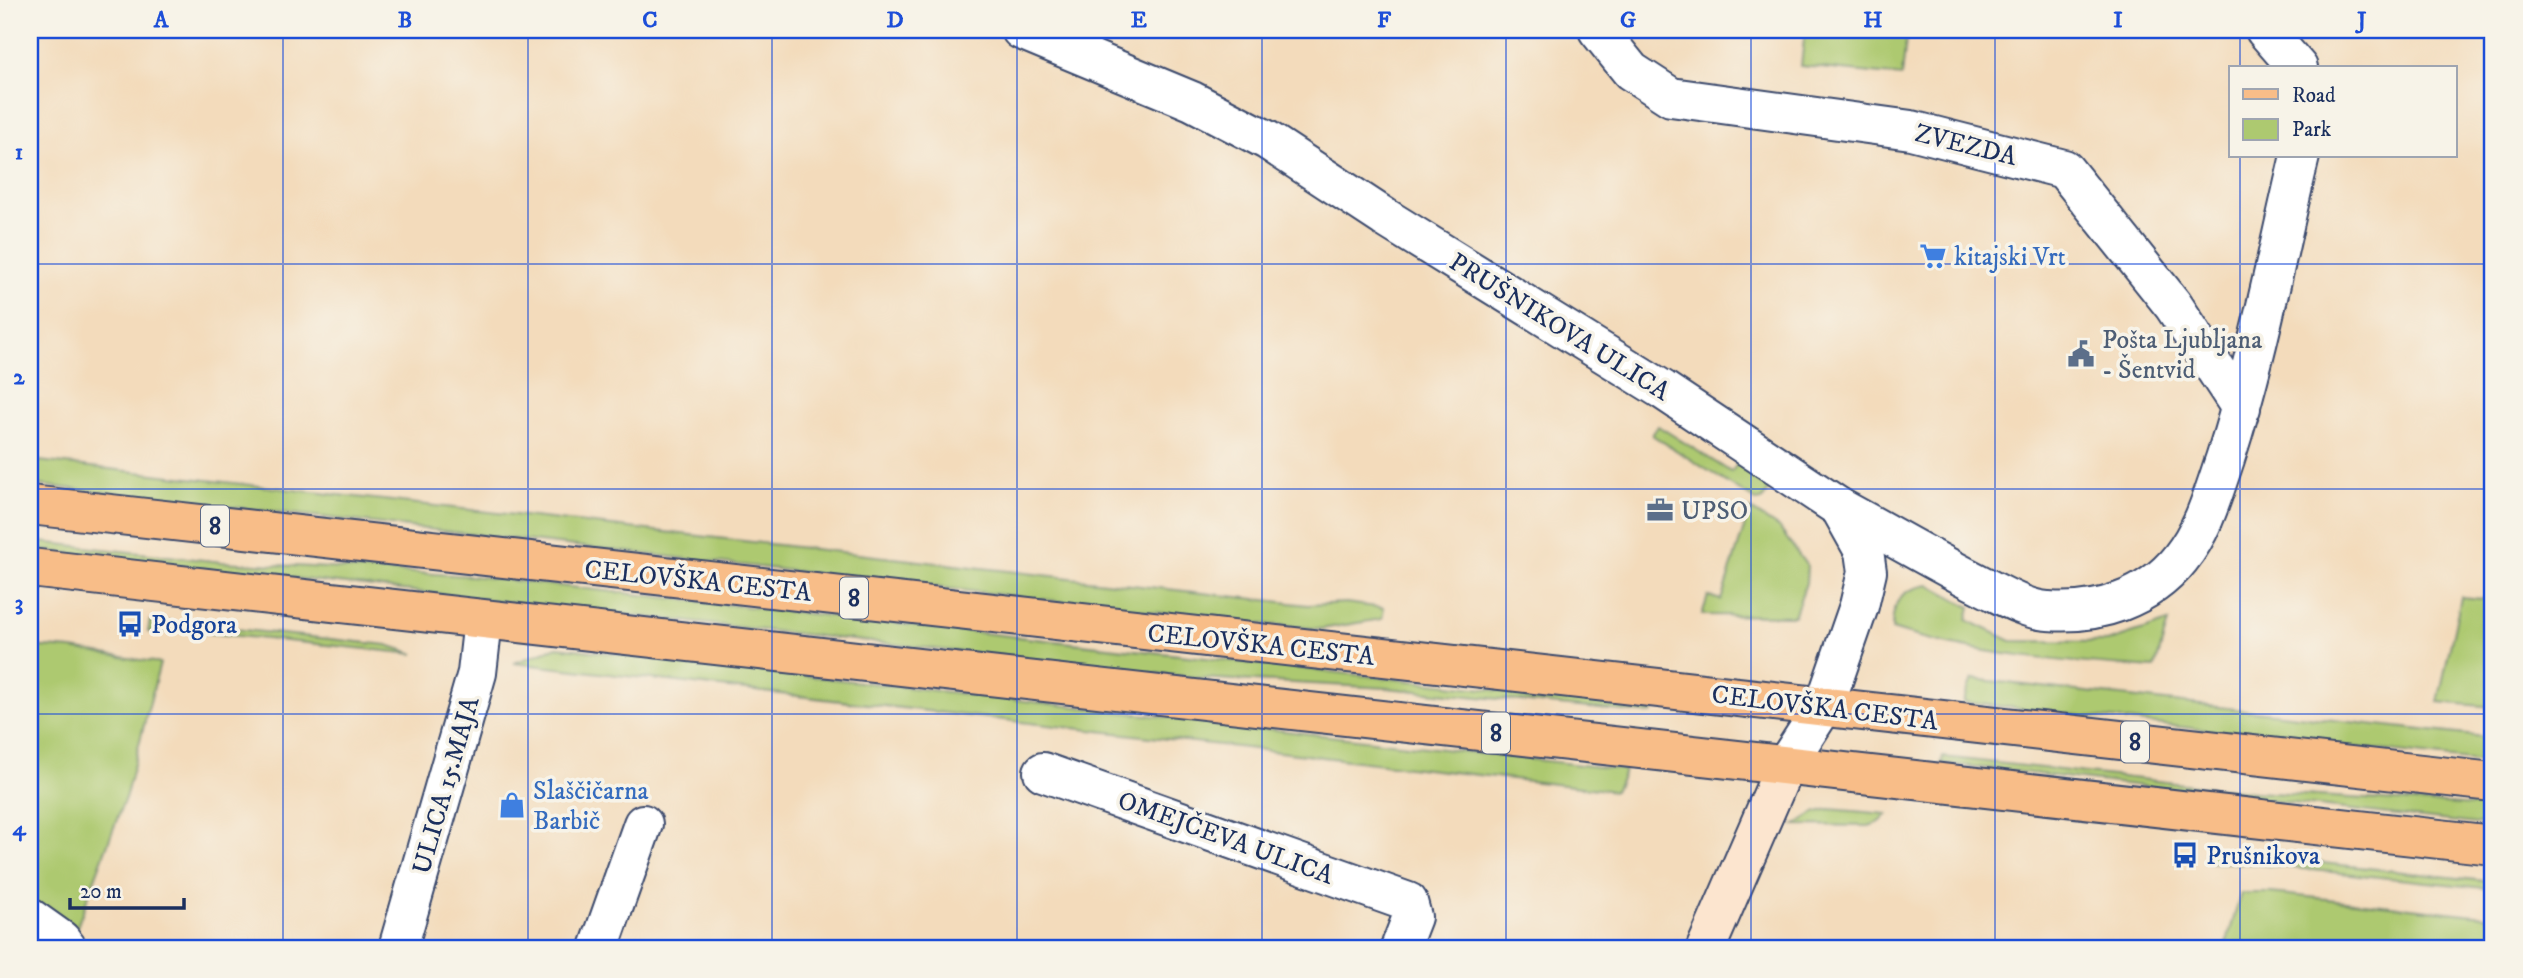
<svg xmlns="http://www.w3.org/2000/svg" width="2523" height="978" font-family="'IM FELL DW Pica',serif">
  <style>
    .green { fill: #adc970; stroke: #647c67; stroke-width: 2 }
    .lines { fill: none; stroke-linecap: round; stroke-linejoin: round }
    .street-casing { stroke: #3b496c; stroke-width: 42 }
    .secondary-casing { stroke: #3b496c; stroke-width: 42 }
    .primary-casing { stroke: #3b496c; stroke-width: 42 }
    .street { stroke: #fff; stroke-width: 38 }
    .secondary { stroke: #fce5cf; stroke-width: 38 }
    .primary { stroke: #f8bd88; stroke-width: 38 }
    .grid { fill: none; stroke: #1d4ed8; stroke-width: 2; stroke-opacity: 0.55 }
    .labels { text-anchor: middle; stroke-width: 7; stroke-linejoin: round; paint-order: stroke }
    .shield { fill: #f7f3e8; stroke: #5d6a87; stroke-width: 2 }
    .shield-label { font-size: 24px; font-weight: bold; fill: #1b2f5e }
    .street-label { font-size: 26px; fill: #1b2f5e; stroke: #f7f3e8 }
    .shop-label { font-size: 26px; fill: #366cbe; stroke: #f7f3e8; text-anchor: start }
    .service-label { font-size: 26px; fill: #4e5e75; stroke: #f7f3e8; text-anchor: start }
    .transit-label { font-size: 26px; fill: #164399; stroke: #f7f3e8; text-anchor: start }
    .neatline { fill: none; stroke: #1d4ed8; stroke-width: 2.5 }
    .grid-label { font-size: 23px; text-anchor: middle; font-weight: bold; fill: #1d4ed8 }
  </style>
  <rect width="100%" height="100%" fill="#f7f3e8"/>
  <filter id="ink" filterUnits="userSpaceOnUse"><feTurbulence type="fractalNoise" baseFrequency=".0143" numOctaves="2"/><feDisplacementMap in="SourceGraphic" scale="14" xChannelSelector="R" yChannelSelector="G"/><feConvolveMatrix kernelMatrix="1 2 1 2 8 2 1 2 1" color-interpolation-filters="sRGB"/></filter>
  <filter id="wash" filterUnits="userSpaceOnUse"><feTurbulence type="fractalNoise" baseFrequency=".00686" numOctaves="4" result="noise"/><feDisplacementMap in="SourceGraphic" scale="28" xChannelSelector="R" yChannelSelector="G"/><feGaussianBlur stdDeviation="1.57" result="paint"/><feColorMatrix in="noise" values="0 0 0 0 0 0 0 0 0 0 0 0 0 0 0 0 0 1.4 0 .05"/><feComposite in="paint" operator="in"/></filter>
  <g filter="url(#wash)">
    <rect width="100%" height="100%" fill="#f3dbbb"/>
    <g class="green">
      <polygon points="1805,30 1907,30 1902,76 1801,66"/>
      <polygon points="1658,426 1731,472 1739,462 1772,485 1762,500 1756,501 1652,435"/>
      <polygon points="30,460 1308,605 1346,603 1384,608 1382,619 1321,629 1250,623 30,484"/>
      <polygon points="1750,509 1780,529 1807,566 1806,583 1794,616 1702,615 1708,596 1721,600"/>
      <polygon points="30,541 222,562 472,576 1654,708 1651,714 1386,688 1198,678 30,549"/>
      <path d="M1930 585 1970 607 1967 620 2011 641 2107 642 2168 622 2155 668C2066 662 1977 656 1892 629 1893 599 1901 589 1930 585Z"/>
      <polygon points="2461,597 2493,600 2493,707 2438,702"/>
      <polygon points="150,620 387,645 415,654 188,631 148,632"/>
      <polygon points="30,646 72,649 160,663 126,795 72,940 30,907"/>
      <polygon points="557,647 1625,770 1615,791 514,663"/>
      <polygon points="1972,679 2493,738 2493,763 1963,702"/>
      <polygon points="1943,757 2255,792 2493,807 2493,826 1941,763"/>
      <polygon points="1829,809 1888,814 1880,822 1869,826 1795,825 1814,813"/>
      <polygon points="2206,850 2493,882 2493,889 2254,864 2204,862"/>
      <polygon points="2241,893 2271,893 2493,917 2493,948 2225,948"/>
    </g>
  </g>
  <g filter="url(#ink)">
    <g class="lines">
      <g class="street-casing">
        <g id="street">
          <polyline points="1021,30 1192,101 1267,140 1384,217 1663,390 1840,508 1864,551 1867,572 1859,606 1825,704 1785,766"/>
          <polyline points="1598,30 1631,71 1671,97 1911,130 2064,169 2173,305 2241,408"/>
          <polyline points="2265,30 2298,68"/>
          <path d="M1840 508C1890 535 1939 564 1989 589 2007 598 2028 610 2048 611 2098 615 2148 599 2180 559 2204 529 2213 494 2225 459 2257 360 2276 257 2300 156"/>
          <polyline points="1043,772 1408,902 1412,917 1400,948"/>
          <polyline points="30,918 61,940 67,948"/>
          <polyline points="398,948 477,673 483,620"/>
          <polyline points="599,948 643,824"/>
        </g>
      </g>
      <g class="secondary-casing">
        <polyline id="secondary" points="1706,948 1785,766"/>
      </g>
      <g class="primary-casing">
        <g id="primary">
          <path d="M30 505C851 597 1672 688 2493 782"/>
          <polyline points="30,568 2493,845"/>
        </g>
      </g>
      <use href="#street" class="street"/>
      <use href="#secondary" class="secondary"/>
      <use href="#primary" class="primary"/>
    </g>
  </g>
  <path class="grid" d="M283 30V948M528 30V948M772 30V948M1017 30V948M1262 30V948M1506 30V948M1751 30V948M1995 30V948M2240 30V68M2240 156V948M30 264H2493M30 489H2493M30 714H2493"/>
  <defs>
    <g id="supermarket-bare" transform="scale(2.1)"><path d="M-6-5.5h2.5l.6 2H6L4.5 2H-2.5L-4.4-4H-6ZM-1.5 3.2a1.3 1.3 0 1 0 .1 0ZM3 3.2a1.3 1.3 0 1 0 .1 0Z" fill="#3f7fe0" stroke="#f7f3e8" stroke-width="2.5" paint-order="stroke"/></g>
    <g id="civic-bare" transform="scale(2.1)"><path d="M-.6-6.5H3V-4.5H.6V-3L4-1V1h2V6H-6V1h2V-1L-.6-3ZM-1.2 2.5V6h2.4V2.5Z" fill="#5c6f8a" stroke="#f7f3e8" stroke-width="2.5" paint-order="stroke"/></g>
    <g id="office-bare" transform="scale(2.1)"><path d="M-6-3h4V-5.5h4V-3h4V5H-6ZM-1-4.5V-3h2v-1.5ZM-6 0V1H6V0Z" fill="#5c6f8a" stroke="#f7f3e8" stroke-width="2.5" paint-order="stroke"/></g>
    <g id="bus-bare" transform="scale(2.1)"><path d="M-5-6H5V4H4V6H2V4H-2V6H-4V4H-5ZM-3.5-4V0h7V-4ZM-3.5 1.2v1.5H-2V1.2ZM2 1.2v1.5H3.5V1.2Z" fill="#1a4fb4" stroke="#f7f3e8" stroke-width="2.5" paint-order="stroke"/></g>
    <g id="shop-bare" transform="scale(2.1)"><path d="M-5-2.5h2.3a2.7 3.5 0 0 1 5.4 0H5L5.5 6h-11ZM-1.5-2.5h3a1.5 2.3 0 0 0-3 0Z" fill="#3f7fe0" stroke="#f7f3e8" stroke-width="2.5" paint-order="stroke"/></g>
  </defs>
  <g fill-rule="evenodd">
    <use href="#supermarket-bare" x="1933" y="256"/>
    <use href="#civic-bare" x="2081" y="354"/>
    <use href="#office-bare" x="1660" y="510"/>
    <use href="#bus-bare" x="130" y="624"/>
    <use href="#shop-bare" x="512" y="805"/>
    <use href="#bus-bare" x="2185" y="855"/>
  </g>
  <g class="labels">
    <g class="shield">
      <rect x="201" y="505.5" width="28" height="41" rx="5"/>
      <rect x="840" y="577.5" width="28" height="41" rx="5"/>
      <rect x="1482" y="712.5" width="28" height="41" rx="5"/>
      <rect x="2121" y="721.5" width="28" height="41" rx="5"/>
    </g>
    <g class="shield-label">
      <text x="215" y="534">8</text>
      <text x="854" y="606">8</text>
      <text x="1496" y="741">8</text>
      <text x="2135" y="750">8</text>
    </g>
    <g class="street-label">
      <text transform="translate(1966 144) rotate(14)" y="9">ZVEZDA</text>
      <text transform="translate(1560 326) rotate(32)" y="9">PRUŠNIKOVA ULICA</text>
      <text transform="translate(698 580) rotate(6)" y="9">CELOVŠKA CESTA</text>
      <text transform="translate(1261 644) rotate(6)" y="9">CELOVŠKA CESTA</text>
      <text transform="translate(1825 707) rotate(7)" y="9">CELOVŠKA CESTA</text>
      <text transform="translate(445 785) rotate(-74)" y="9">ULICA 15.MAJA</text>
      <text transform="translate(1226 837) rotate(20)" y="9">OMEJČEVA ULICA</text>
    </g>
    <g class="shop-label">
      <text x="1954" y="265">kitajski Vrt</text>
      <text x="533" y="799">Slaščičarna<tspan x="533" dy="30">Barbič</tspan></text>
    </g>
    <g class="service-label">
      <text x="2102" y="348">Pošta Ljubljana<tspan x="2102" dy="30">- Šentvid</tspan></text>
      <text x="1681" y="519">UPSO</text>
    </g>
    <g class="transit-label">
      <text x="151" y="633">Podgora</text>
      <text x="2206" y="864">Prušnikova</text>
    </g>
  </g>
  <rect width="2523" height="978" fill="none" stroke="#f7f3e8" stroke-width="77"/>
  <rect x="2229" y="66" width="228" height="91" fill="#f7f3e8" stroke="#9fa5b1" stroke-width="2"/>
  <rect x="2243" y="89" width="35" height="10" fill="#f8bd88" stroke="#9fa5b1" stroke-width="2"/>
  <text x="2292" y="102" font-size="21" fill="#1b2f5e">Road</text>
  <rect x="2243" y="119" width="35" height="21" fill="#adc970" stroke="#9fa5b1" stroke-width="2"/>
  <text x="2292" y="136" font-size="21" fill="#1b2f5e">Park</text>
  <path d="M70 898v10h114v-10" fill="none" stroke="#1b2f5e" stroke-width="3.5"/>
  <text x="80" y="898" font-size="21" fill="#1b2f5e" stroke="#f7f3e8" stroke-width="5" paint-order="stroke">20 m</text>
  <rect x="38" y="38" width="2446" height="902" class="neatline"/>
  <g class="grid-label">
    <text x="161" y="27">A</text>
    <text x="405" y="27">B</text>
    <text x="650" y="27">C</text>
    <text x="895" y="27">D</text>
    <text x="1139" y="27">E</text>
    <text x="1384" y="27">F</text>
    <text x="1628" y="27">G</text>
    <text x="1873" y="27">H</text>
    <text x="2118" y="27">I</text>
    <text x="2362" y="27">J</text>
    <text x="19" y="159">1</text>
    <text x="19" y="384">2</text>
    <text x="19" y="610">3</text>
    <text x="19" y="835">4</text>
  </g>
</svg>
